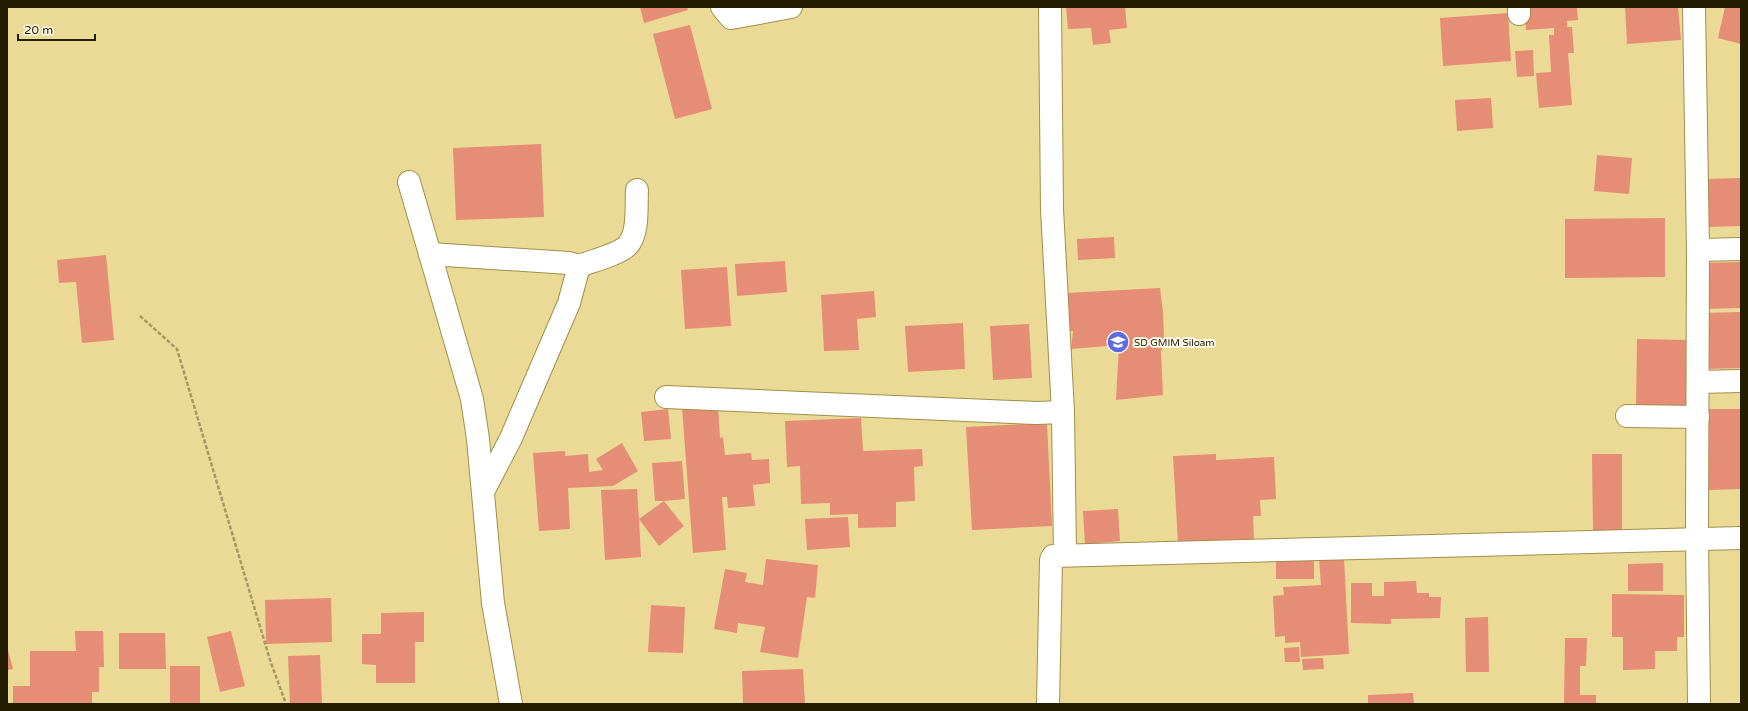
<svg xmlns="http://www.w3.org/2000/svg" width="1748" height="711" font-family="'Varela Round',sans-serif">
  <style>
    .building { fill: #e58d75 }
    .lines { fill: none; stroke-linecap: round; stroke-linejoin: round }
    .minor-casing { stroke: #a08f4c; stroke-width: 24 }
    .path { stroke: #a59862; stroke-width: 2.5; stroke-dasharray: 4 2; stroke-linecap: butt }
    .minor { stroke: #fff; stroke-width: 22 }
    .labels { text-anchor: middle; stroke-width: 4; stroke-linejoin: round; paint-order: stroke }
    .poi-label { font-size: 10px; fill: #221c01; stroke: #fefbed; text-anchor: start }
  </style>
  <rect width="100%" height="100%" fill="#ebda95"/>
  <g class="building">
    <polygon points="640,7 687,7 688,10 644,23"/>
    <polygon points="1066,7 1125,7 1127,28 1109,30 1111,43 1093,45 1091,28 1068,29"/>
    <polygon points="1524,7 1577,7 1578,20 1567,21 1567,27 1572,27 1574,53 1568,53 1572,105 1539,108 1536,73 1551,72 1549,35 1554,35 1554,28 1526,30"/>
    <polygon points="1625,7 1678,7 1681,40 1627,44"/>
    <polygon points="1725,7 1741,7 1741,44 1718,38"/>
    <polygon points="1508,13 1511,61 1443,66 1440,18"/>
    <polygon points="690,25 712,109 675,119 653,34"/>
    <polygon points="1533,50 1534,76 1517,77 1515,51"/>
    <polygon points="1491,98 1493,128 1457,131 1455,100"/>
    <polygon points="541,144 544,217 456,220 453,148"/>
    <polygon points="1597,155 1632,158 1629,194 1594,191"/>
    <polygon points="1741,178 1741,226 1707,227 1706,179"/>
    <polygon points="1665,218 1665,277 1565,278 1565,219"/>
    <polygon points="1114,237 1115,258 1078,260 1077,239"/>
    <polygon points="106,255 114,340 82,343 76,282 59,283 57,260"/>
    <polygon points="785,261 787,292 737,296 735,264"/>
    <polygon points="1741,262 1741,308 1704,309 1703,263"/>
    <polygon points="727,267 731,326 685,329 681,270"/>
    <polygon points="1160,288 1163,312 1164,340 1161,352 1163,395 1116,400 1119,345 1071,349 1073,331 1068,331 1066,293"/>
    <polygon points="874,291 876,317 857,319 859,350 824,351 821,295"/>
    <polygon points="1741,312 1741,368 1705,369 1703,313"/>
    <polygon points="963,323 965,369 908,372 905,326"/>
    <polygon points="1029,324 1032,378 993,380 990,326"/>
    <polygon points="1637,339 1688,340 1688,407 1636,406"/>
    <polygon points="718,405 720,438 723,437 725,455 751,453 752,460 769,459 770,483 753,485 755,506 728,508 727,497 722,497 726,550 693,553 682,408"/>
    <polygon points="668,409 671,439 644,441 641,412"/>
    <polygon points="1707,409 1741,409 1741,489 1709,490"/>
    <polygon points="861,418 863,451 922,449 923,466 914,467 915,501 896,502 896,527 858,528 858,514 830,515 830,503 801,504 800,466 787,467 785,421"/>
    <polygon points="1047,423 1052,526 972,530 966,427"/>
    <polygon points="622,443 638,471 613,486 568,488 570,529 539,531 533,453 565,451 565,456 588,454 589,472 603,470 596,459"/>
    <polygon points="1216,454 1216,460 1274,457 1276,499 1260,500 1261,516 1253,516 1254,539 1178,543 1173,456"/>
    <polygon points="1592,454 1622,454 1622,531 1593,531"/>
    <polygon points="682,461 685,499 664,501 684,526 659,546 639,519 641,557 605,560 601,490 637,489 639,519 664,501 655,501 652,463"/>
    <polygon points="1118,509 1120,541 1085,544 1083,511"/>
    <polygon points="848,517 850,547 807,550 805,519"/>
    <polygon points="1276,550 1314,551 1314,579 1276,579"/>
    <polygon points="1344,558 1349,654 1301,657 1300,642 1285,643 1285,636 1275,637 1273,596 1284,595 1283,587 1321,585 1319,559"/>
    <polygon points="766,559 818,565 815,598 807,597 798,658 760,652 765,627 738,623 737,633 714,629 725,569 747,573 745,582 763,585"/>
    <polygon points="1663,563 1663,591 1628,591 1628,564"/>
    <polygon points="1416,581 1417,593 1429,593 1429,597 1441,597 1440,618 1391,619 1391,624 1351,623 1351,583 1372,583 1372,596 1384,596 1384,582"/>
    <polygon points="1612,594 1684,595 1684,637 1677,637 1677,651 1655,651 1655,669 1623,670 1623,637 1612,637"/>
    <polygon points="331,598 332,642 266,644 265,600"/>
    <polygon points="651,605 685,607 683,653 648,652"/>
    <polygon points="424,612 424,642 415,642 415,683 376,683 376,665 362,664 362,634 381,634 381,613"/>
    <polygon points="1488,617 1489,672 1466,672 1465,618"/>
    <polygon points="75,631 103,631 104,667 99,667 99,692 92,692 92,704 13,704 13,686 30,686 30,651 76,651"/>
    <polygon points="231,631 245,686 220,692 207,637"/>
    <polygon points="119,633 165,633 166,669 119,669"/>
    <polygon points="1565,638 1587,638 1586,666 1580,666 1580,695 1596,695 1596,704 1564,704"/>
    <polygon points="7,646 13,669 7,670"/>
    <polygon points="1299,647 1300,662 1285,662 1284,648"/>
    <polygon points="320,655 322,704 290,704 288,656"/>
    <polygon points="1323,658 1324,669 1303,670 1302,659"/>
    <rect x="170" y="666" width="30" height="38"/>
    <polygon points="803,669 805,704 743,704 742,671"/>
    <polygon points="1413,693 1414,704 1368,704 1368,695"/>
  </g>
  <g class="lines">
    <g class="minor-casing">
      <g id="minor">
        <polyline points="722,7 731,18 791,7"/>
        <polyline points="1519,7 1519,14"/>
        <polyline points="1694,7 1698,250 1697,538 1699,704"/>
        <polyline points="409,182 430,254"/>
        <polyline points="1698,250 1741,249"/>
        <path d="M579 266C592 261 620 254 628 245 639 232 636 206 637 190"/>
        <polyline points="1698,382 1741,381"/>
        <polyline points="666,397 1036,413 1063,412 1052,209 1050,7"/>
        <polyline points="1063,412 1065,555"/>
        <polyline points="1627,416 1698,417"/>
        <polyline points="484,490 511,438 569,303 579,266 569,263 430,254 472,399 478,439 493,603 511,704"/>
        <polyline points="1048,704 1051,560 1053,556 1741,538"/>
      </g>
    </g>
    <polyline class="path" points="140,316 177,349 270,660 286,704"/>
    <use href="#minor" class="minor"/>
  </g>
  <defs>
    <g id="school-disc" transform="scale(1.15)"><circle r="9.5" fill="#5f69e1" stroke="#fefbed"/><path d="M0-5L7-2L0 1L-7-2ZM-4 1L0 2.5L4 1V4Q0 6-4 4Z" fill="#fff"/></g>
  </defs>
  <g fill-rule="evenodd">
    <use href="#school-disc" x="1118" y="342"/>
  </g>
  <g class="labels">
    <g class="poi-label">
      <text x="1134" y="346">SD GMIM Siloam</text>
    </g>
  </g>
  <rect width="1748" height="711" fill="none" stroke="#221c01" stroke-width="16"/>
  <path d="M18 34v6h77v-6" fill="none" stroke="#221c01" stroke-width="2"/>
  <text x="24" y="34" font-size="12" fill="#221c01" stroke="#fefbed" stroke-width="3" paint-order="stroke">20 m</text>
</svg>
